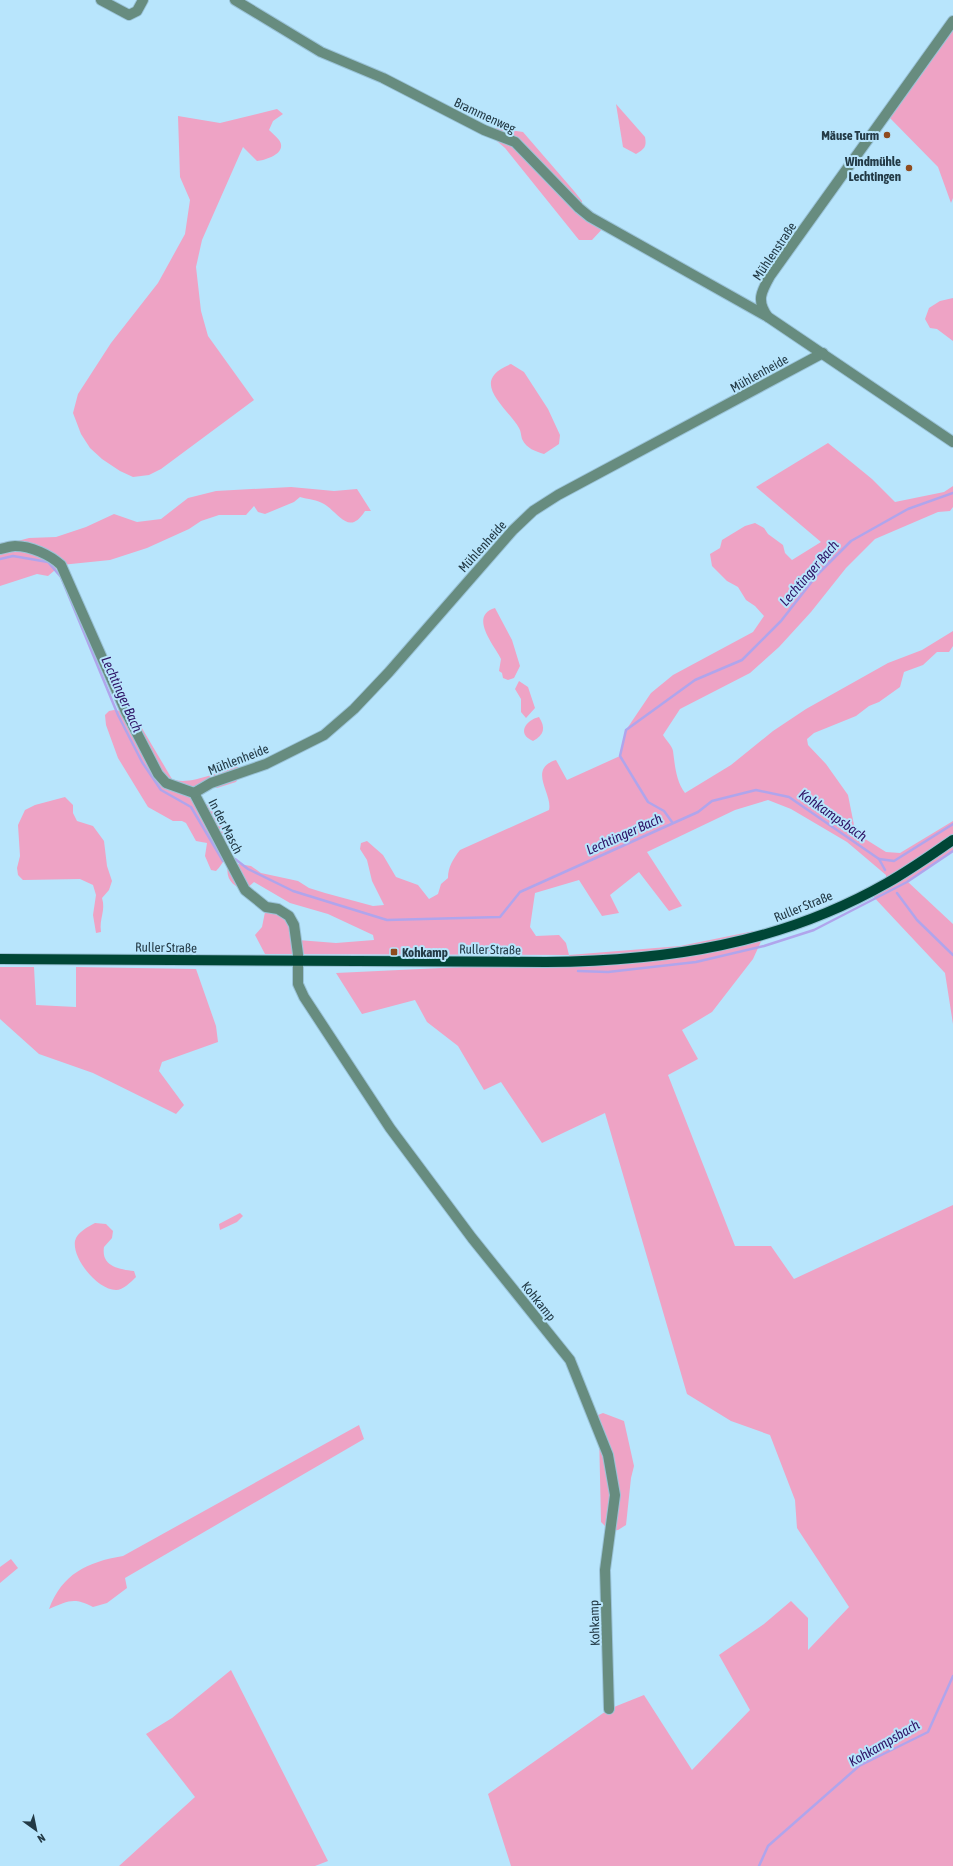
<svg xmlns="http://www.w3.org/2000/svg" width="953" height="1866" font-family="'Asap Condensed',sans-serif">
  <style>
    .green { fill: #eea3c5 }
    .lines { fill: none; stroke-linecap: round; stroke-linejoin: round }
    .stream { stroke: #b0a5ec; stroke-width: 2.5 }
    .minor-casing { stroke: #9ac3d8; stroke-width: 12 }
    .major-casing { stroke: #9ac3d8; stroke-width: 12 }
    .minor { stroke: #678c7f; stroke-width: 10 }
    .major { stroke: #004636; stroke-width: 10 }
    .poi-dot { fill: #8f4b1e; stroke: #b8e5fc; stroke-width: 1.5 }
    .labels { text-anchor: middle; stroke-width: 4; stroke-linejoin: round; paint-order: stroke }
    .street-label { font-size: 13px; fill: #233a46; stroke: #b8e5fc }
    .poi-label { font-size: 13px; font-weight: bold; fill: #233a46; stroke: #b8e5fc; text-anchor: end }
    .water-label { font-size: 14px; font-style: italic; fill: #2f1466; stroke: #b8e5fc }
  </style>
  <rect width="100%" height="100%" fill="#b8e5fc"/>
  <g class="green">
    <polygon points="953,22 953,198 951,203 938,167 887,115"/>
    <path d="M616 104 645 137C647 147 644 149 636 154L623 147Z"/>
    <path d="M277 109 283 114 273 121 269 130C272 133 276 136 279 140 288 153 266 160 257 161L243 147 202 240 196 267 201 311 208 336 254 400 161 469 149 475 133 477 120 471 102 459 90 448 81 434 73 413 78 394 111 343 158 283 185 234 190 200 180 177 178 116 220 123Z"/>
    <polygon points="497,128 523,132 574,191 582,201 582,211 605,226 592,240 579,240 505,148 484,130"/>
    <polygon points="953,298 953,341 937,329 930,328 925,319 929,308 940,301"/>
    <path d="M511 364 524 372 548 409 560 435 559 444 544 454C535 451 527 449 522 439 521 436 521 431 519 428 507 407 467 381 511 364Z"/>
    <path d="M828 443 872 479 895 502 944 492 953 486V507L950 511 938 512 875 539 846 568 811 612 779 647 750 673 680 709 663 735C666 740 672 746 673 751 675 766 676 781 685 793L731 765 773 731 806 709 888 663 922 650 953 631V646L949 652H937L923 665 904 672 900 687 879 702 869 706 856 716 814 733 807 739 808 745 826 764 848 795 854 825 862 837 886 852 900 853 953 821V851L908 882 953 924V1024L945 973 869 892 886 883V875L847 842 791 809 768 800 735 810 647 852 682 906 669 911 639 872 610 895 619 913 602 916 579 880 535 893 530 927 536 936 559 935 566 943 569 955 680 946 754 931 764 935 753 959 712 1012 682 1030 698 1059 668 1075 735 1246H771L794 1279 953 1205V1866H511L488 1794 609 1709 644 1695 692 1770 750 1710 719 1655 764 1624 791 1601 808 1618V1650L849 1607 797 1528 795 1500 770 1435 731 1421 687 1394 605 1113 542 1143 501 1082 484 1090 458 1046 427 1022 415 1000 362 1014 336 973 571 962 569 955 265 954 255 935 262 927 266 907 289 916 298 940 336 943 374 940 373 935 328 914 290 903 254 882 245 890C234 887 225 879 228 866L238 864 251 866 261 873 298 881 309 888 325 893 373 906 384 905 372 881 367 860 360 849 361 843 367 841 383 855 396 877 418 885 429 899 438 894 441 884 448 878C448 867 453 859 460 850L549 810C553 794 527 769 556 760L567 780 620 756 626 730 651 693 673 675 753 632 764 616 755 606 746 600 738 587 727 581 712 566 710 554 720 548 722 540 745 526 755 523 764 528 768 534 783 545 785 553 792 560 821 542 756 487Z"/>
    <path d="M291 487 334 491 357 489 371 511H365C349 537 338 512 324 504 318 500 307 499 300 497L294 502 265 514 258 512 254 506 246 515H219L201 521 189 529 147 548 110 560 61 565 48 576 37 574 0 586V543L14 542 29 538 56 537 86 527 114 514 137 522 161 519 188 498 216 491Z"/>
    <path d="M495 608 512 640 520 666 514 678 508 680 503 678 502 673 499 671 501 659C495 646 468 616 495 608Z"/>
    <polygon points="519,681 528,687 535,708 526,718 521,712 521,699 515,689"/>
    <path d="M114 710 133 713 172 779C188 786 220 772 236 765L242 772 236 782 217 788 211 783 195 793 200 805 208 804C225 826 239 847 216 871L211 870 205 856 207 843 196 841 186 823 182 821H173L148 807 118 758 106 725 105 715 109 711Z"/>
    <path d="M539 717C546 728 544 735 533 741 516 734 526 720 539 717Z"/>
    <path d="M65 797 73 805V813L77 821 93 826 104 841 107 866 112 881 109 890 102 898C106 911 99 918 101 932L96 933 93 915 96 895 93 885 80 879 23 880 18 875 17 868 20 856 18 825 25 810 35 805Z"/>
    <polygon points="0,967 34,967 36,1005 76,1007 76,967 196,969 216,1026 218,1042 162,1062 159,1071 184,1105 176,1114 93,1073 39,1054 0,1019"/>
    <polygon points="240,1213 243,1216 237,1222 220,1230 219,1224"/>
    <path d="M95 1223 106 1224 113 1231 112 1238 104 1247C101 1266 118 1269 134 1271L136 1277C131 1282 123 1290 116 1290 98 1290 72 1259 75 1241 77 1232 88 1227 95 1223Z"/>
    <polygon points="603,1413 624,1421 634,1466 631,1478 626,1525 618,1530 610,1531 601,1522 599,1432 593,1417"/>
    <path d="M359 1425 364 1439 125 1578 127 1588 107 1603 93 1607C74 1597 68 1601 49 1609 62 1574 87 1562 123 1556Z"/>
    <polygon points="11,1559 18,1568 0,1583 0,1567"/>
    <polygon points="231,1670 328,1861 315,1866 119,1866 195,1797 146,1734 172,1718"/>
  </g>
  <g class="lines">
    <g class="stream">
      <polyline points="0,559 13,556 48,562 61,577 118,715 142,762 161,790 191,807 223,861"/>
      <polyline points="672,822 664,811 648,802 620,756 626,730 695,680 742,660 781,621 817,575 851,541 908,509 953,493"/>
      <polyline points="235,859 248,869 293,891 387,920 500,917 520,892 698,812 712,801 756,790 789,797 879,859 885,870"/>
      <polyline points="879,859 894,861 953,824"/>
      <polyline points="897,893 917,920 953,955"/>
      <polyline points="578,971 608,972 696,962 764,946 814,930 907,882 953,851"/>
      <polyline points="759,1866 768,1846 859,1766 928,1732 953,1676"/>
    </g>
    <g class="minor-casing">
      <g id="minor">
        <polyline points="101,0 129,15 137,11 143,0"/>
        <polyline points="235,0 321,52 383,78 484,130 515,142 579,208 590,217 768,317"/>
        <path d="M953 21 770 276C761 292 756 301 768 317L953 442"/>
        <path d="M0 549C5 548 11 546 15 546 31 546 50 555 61 565L126 712 158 774 166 783 194 793 245 890 266 907 278 909 289 916 294 925 298 954V984L304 997 390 1128 472 1238 570 1360 608 1455 615 1495 605 1570 609 1709"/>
        <polyline points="194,793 211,783 266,764 324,735 354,709 389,672 513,530 533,511 558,495 823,353"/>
      </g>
    </g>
    <g class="major-casing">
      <path id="major" d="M0 959 546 962C667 961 780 944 887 883 910 870 931 855 953 840"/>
    </g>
    <use href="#minor" class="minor"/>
    <use href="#major" class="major"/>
  </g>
  <g class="poi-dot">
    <circle cx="887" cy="135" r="4"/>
    <circle cx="909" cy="168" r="4"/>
    <rect x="390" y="948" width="8" height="8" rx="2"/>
  </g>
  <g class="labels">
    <g class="street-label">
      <text transform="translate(485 115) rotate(25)" y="5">Brammenweg</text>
      <text transform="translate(774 251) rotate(-56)" y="5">Mühlenstraße</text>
      <text transform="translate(759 373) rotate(-29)" y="5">Mühlenheide</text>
      <text transform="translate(482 546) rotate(-48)" y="5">Mühlenheide</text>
      <text transform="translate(238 759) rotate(-21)" y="5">Mühlenheide</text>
      <text transform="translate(226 826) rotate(63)" y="5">In der Masch</text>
      <text transform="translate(803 906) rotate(-22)" y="5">Ruller Straße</text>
      <text transform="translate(166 947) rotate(1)" y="5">Ruller Straße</text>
      <text transform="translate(490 949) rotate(1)" y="5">Ruller Straße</text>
      <text transform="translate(539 1301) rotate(51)" y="5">Kohkamp</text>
      <text transform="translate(594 1623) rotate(-92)" y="5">Kohkamp</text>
    </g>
    <g class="poi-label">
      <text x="879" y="140">Mäuse Turm</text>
      <text x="901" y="166">Windmühle<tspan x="901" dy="15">Lechtingen</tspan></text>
      <text x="402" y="957" text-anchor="start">Kohkamp</text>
    </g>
    <g class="water-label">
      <text transform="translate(809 573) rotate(-49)" y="5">Lechtinger Bach</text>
      <text transform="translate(122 694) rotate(66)" y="5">Lechtinger Bach</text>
      <text transform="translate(833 815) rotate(35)" y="5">Kohkampsbach</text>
      <text transform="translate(624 834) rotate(-24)" y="5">Lechtinger Bach</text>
      <text transform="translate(884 1743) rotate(-30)" y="5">Kohkampsbach</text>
    </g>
  </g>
  <g transform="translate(36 1830) rotate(147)" stroke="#b8e5fc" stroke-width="3" paint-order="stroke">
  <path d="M0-3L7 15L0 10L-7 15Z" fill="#233a46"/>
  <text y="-6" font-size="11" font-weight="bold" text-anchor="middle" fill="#233a46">N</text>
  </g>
</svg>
